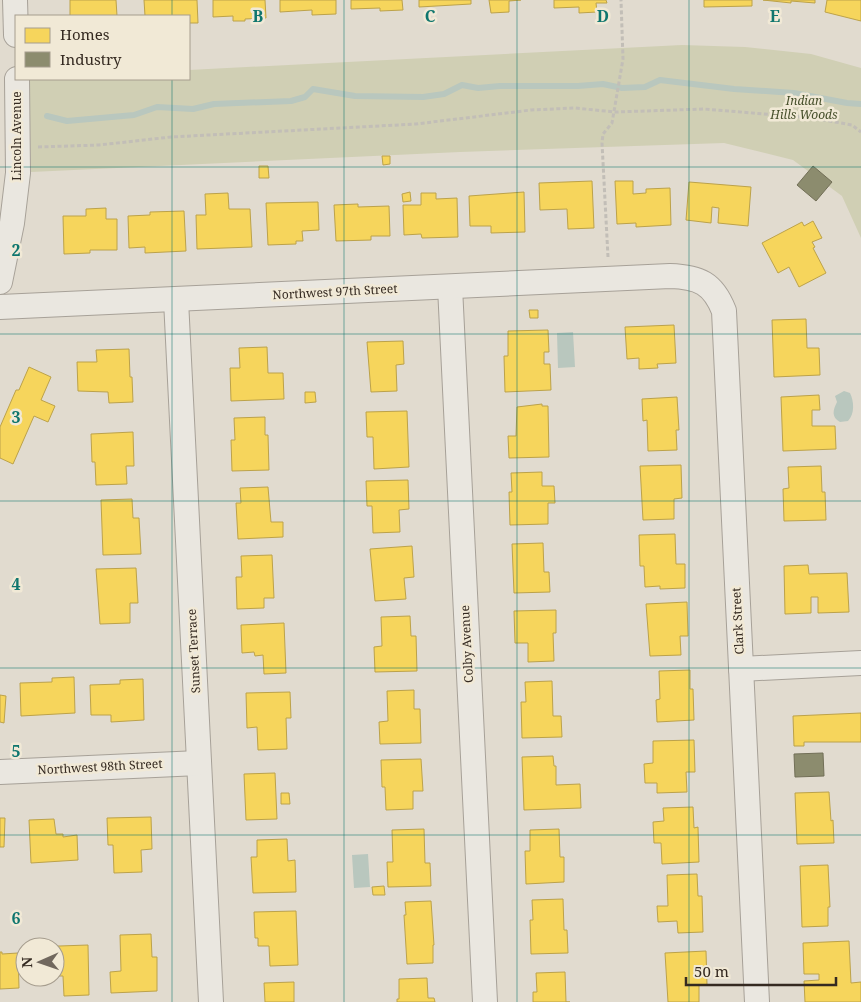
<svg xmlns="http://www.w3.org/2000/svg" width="861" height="1002" font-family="'Noto Serif',serif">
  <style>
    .green { fill: #d0cfb4 }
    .water { fill: #b9c7be }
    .homes { fill: #f6d55c; stroke: #bca24a }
    .industry { fill: #8c8c6e; stroke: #726f57 }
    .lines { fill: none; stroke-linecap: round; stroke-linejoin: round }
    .stream { stroke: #b9c7be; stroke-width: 6 }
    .minor-casing { stroke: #a7a198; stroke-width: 26 }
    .path { stroke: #c2beb7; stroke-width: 3; stroke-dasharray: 4 2.5; stroke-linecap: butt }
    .minor { stroke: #eae7e0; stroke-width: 24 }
    .grid { fill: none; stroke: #0f766e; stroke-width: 1; stroke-opacity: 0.55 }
    .labels { text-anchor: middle; stroke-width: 5; stroke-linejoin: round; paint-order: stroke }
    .park-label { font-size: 12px; font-style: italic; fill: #464f2a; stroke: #f1e9d6 }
    .street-label { font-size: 12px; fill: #352a21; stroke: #f1e9d6 }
    .grid-label { font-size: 16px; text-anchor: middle; font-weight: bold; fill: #0f766e; stroke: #f1e9d6; stroke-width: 5; stroke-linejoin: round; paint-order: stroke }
  </style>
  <rect width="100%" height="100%" fill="#e1dbcf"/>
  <polygon class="green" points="682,45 745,47 811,54 861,68 861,238 842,196 793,160 724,143 460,152 31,172 29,79 189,79 189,70"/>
  <g class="water">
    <polygon points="573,332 575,367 558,368 557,333"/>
    <path d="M844 391 850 393C854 401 855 414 848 421L840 422C831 417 833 410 837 402L835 396Z"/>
    <polygon points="368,854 370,887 354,888 352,855"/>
  </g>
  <g class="homes">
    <polygon points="70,0 116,0 117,16 70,16"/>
    <polygon points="144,0 197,0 198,23 189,23 189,16 145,16"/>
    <polygon points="213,0 265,0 266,18 245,19 245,21 233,21 233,16 213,17"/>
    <polygon points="280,0 336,0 336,14 312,15 312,10 280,12"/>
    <polygon points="351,0 402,0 403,10 380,11 380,8 351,9"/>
    <polygon points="419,0 471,0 471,4 419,7"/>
    <polygon points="489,0 521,0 509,1 509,12 491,13"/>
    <polygon points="554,0 606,0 607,3 596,3 597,12 579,13 579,7 554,8"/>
    <polygon points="704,0 752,0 752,6 704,7"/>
    <polygon points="763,0 815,0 815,3 791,1 791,3"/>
    <polygon points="827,0 861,0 861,21 825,12"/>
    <polygon points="382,156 390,156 390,164 383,165"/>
    <polygon points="259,166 268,166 269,178 259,178"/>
    <polygon points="592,181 594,228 568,229 567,209 540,210 539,183"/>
    <polygon points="615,181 633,181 633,194 646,193 646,189 670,188 671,225 636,227 636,223 617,224"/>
    <polygon points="689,182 751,187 748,226 718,223 719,208 712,207 711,223 686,220"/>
    <polygon points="410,192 411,201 403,202 402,194"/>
    <polygon points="524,192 525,232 491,233 491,226 470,226 469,196"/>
    <polygon points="228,193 229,209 250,209 252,247 197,249 196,215 206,215 205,194"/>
    <polygon points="421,193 436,193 436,199 457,198 458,237 422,238 421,234 404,235 403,205 421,205"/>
    <polygon points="318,202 319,230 302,231 303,241 296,241 296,244 268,245 266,203"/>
    <polygon points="358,204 358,207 389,206 390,236 371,236 371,240 336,241 334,205"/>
    <polygon points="106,208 106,219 117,219 117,250 90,250 90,253 64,254 63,216 86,216 86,209"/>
    <polygon points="184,211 186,251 145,253 145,247 129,248 128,216 150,215 150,212"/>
    <polygon points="813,221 822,238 812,242 815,247 813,248 826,273 799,287 789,267 778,273 762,243 802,222 804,226"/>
    <polygon points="529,310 538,310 538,318 530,318"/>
    <polygon points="806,319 807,348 819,348 820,375 774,377 772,320"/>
    <polygon points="674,325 676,363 657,364 658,368 639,369 639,358 627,359 625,327"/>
    <polygon points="548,330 549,352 544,352 544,364 550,364 551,390 505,392 504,356 508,356 508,331"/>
    <polygon points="403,341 404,364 396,365 397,391 371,392 367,342"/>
    <polygon points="267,347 268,373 283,373 284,399 231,401 230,368 240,368 239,348"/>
    <polygon points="129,349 130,377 132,377 133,402 109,403 108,392 78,391 77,362 97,362 96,350"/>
    <polygon points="29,367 51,377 41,400 55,406 48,422 34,416 13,464 0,458 0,427 16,390 19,390"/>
    <polygon points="305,392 315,392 316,402 305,403"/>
    <polygon points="819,395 820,410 812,410 812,426 835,426 836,449 783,451 781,397"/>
    <polygon points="677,397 679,430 676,430 677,450 648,451 647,420 643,421 642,399"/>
    <polygon points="542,404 542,406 548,406 549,457 509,458 508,436 516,436 517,407"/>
    <polygon points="407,411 409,467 374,469 373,437 367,437 366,412"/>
    <polygon points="265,417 265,435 268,435 269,470 232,471 231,440 235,440 234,418"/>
    <polygon points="133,432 134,466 126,466 127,484 96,485 95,462 92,462 91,434"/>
    <polygon points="681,465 682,498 674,499 674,519 643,520 640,466"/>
    <polygon points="821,466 822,492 825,492 826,520 784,521 783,489 789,488 788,467"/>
    <polygon points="542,472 542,486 554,486 555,503 548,503 548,524 510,525 509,492 512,492 511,473"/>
    <polygon points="408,480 409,509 399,510 400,532 373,533 372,506 367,506 366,481"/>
    <polygon points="268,487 271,522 283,522 283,537 238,539 236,503 241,503 240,488"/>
    <polygon points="132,499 133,518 139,518 141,554 103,555 101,500"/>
    <polygon points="675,534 676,564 685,564 685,588 660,589 660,586 645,587 644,566 640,566 639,535"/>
    <polygon points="543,543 544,572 549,572 550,592 514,593 512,544"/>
    <polygon points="412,546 414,577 404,578 406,599 375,601 370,549"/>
    <polygon points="272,555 274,598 264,598 264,608 237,609 236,577 242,577 241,556"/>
    <polygon points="808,565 809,574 847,573 849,612 818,613 818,597 811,597 811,613 785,614 784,566"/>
    <polygon points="136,568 138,603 130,603 130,623 100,624 96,569"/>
    <polygon points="687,602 688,636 680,636 681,655 650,656 646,604"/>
    <polygon points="556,610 556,633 553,633 554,661 528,662 528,643 515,643 514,611"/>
    <polygon points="410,616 411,636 416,636 417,671 375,672 374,647 382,646 381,617"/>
    <polygon points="284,623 286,673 264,674 263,655 255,656 254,652 242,653 241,625"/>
    <polygon points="690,670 690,689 693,689 694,720 657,722 656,700 660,699 659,671"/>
    <polygon points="74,677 75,713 21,716 20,683 52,682 52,678"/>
    <polygon points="143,679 144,720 111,722 111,715 91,715 90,685 120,684 120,680"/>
    <polygon points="552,681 553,716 561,716 562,737 522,738 521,702 526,702 525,682"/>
    <polygon points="414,690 414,709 420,709 421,743 380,744 379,722 388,721 387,691"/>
    <polygon points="290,692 291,718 286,718 287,749 258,750 257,727 247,728 246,693"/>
    <polygon points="0,695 6,696 4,723 0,722"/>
    <polygon points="861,713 861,742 804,742 804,746 794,746 793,716"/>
    <polygon points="694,740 695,772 686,772 687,792 657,793 657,783 645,783 644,764 653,763 653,741"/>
    <polygon points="553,756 554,766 556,766 556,785 580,784 581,808 524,810 522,757"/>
    <polygon points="421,759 423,791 413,791 413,809 386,810 385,787 382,787 381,760"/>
    <polygon points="275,773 277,819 246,820 244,774"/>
    <polygon points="829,792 831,821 833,820 834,843 797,844 795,793"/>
    <polygon points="281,793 289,793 290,804 281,804"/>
    <polygon points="693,807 694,828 698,827 699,862 662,864 661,843 654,843 653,822 664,821 663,808"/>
    <polygon points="151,817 152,849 141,850 142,872 114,873 113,845 108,845 107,818"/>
    <polygon points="0,818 5,818 4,847 0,847"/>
    <polygon points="54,819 56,834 63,834 63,837 77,835 78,860 31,863 29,820"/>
    <polygon points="424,829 425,863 430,863 431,886 388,887 387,862 393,862 392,830"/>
    <polygon points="559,829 560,857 564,857 564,882 526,884 525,851 530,851 530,830"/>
    <polygon points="287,839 288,861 295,860 296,892 253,893 251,857 257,857 257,840"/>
    <polygon points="828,865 830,907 828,907 828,926 802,927 800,866"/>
    <polygon points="697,874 698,896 702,896 703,932 678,933 677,921 658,922 657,906 668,906 667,875"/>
    <polygon points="384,886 385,895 373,895 372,887"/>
    <polygon points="563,899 564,930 567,930 568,953 531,954 530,920 533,920 532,900"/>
    <polygon points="431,901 434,945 433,945 433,963 407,964 404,915 406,915 405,902"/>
    <polygon points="296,911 298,965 270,966 269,946 258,946 258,938 255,938 254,912"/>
    <polygon points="151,934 152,957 157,957 157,991 111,993 110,972 121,971 120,935"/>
    <polygon points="849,941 851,983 861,982 861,1002 805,1002 804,981 819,980 819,974 804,974 803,943"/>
    <polygon points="88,945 89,995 64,996 63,976 55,976 55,947 31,947"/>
    <polygon points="706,951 707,985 699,985 699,1002 668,1002 665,953"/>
    <polygon points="0,952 2,952 2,954 18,953 19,988 0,989"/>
    <polygon points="565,972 566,1002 570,1002 533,1002 533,992 537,992 536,973"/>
    <polygon points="427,978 428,998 434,998 435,1002 397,1002 397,999 399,999 399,979"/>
    <polygon points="294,982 294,1002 265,1002 264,983"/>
  </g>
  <g class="industry">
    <polygon points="813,166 832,182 816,201 797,185"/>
    <polygon points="823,753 824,776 795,777 794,754"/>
  </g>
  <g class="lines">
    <polyline class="stream" points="47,116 67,121 134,115 157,107 193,109 214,104 291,101 305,97 313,89 355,96 423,97 444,94 462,85 478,88 500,86 578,86 603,84 622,88 645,87 660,80 734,89 794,93 847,103 861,104"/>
    <g class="minor-casing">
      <g id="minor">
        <polyline points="15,0 16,35"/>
        <polyline points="0,282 12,223 18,173 17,79"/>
        <polyline points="450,287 485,1002"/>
        <polyline points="176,300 211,1002"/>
        <path d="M0 307 670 276C699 277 713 283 724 311L757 1002"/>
        <polyline points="741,669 861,663"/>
        <polyline points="0,772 199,763"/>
      </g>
    </g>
    <g class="path">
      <polyline points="38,147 99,145 171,137 416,124 531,110 575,108 615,112 704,109 813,118 852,125 861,132"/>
      <polyline points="608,257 602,143 603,134 612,123 623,59 621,0"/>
    </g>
    <use href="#minor" class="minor"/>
  </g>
  <path class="grid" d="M172 0V16M344 0V1002M517 0V1002M689 0V1002M172 79V1002M0 167H861M0 334H861M0 501H861M0 668H861M0 835H861"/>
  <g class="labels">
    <g class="park-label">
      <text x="804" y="105">Indian<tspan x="804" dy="14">Hills Woods</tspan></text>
    </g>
    <g class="street-label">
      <text transform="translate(17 136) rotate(-90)" y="4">Lincoln Avenue</text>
      <text transform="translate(335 292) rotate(-3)" y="4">Northwest 97th Street</text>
      <text transform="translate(738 621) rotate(-93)" y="4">Clark Street</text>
      <text transform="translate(467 644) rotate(-93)" y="4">Colby Avenue</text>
      <text transform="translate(194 651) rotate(-93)" y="4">Sunset Terrace</text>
      <text transform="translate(100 767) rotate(-3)" y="4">Northwest 98th Street</text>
    </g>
  </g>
  <g class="grid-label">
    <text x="258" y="22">B</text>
    <text x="430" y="22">C</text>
    <text x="603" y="22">D</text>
    <text x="775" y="22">E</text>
    <text x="16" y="256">2</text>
    <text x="16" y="423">3</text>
    <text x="16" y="590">4</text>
    <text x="16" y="757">5</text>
    <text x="16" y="924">6</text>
  </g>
  <rect x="15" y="15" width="175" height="65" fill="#f1e9d6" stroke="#a69d8e"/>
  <rect x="25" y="28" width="25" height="15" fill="#f6d55c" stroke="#a69d8e"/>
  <text x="60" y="40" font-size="15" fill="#352a21">Homes</text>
  <rect x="25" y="52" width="25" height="15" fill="#8c8c6e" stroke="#a69d8e"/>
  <text x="60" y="65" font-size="15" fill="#352a21">Industry</text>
  <g transform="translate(40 962) rotate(268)"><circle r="24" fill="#f1e9d6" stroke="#a69d8e"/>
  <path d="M0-4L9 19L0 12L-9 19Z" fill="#71685e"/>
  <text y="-8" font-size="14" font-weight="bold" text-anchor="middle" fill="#352a21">N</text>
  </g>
  <path d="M686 977v8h150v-8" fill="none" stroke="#352a21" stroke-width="2.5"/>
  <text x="694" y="977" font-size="15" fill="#352a21" stroke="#f1e9d6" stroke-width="4" paint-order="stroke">50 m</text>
</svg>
